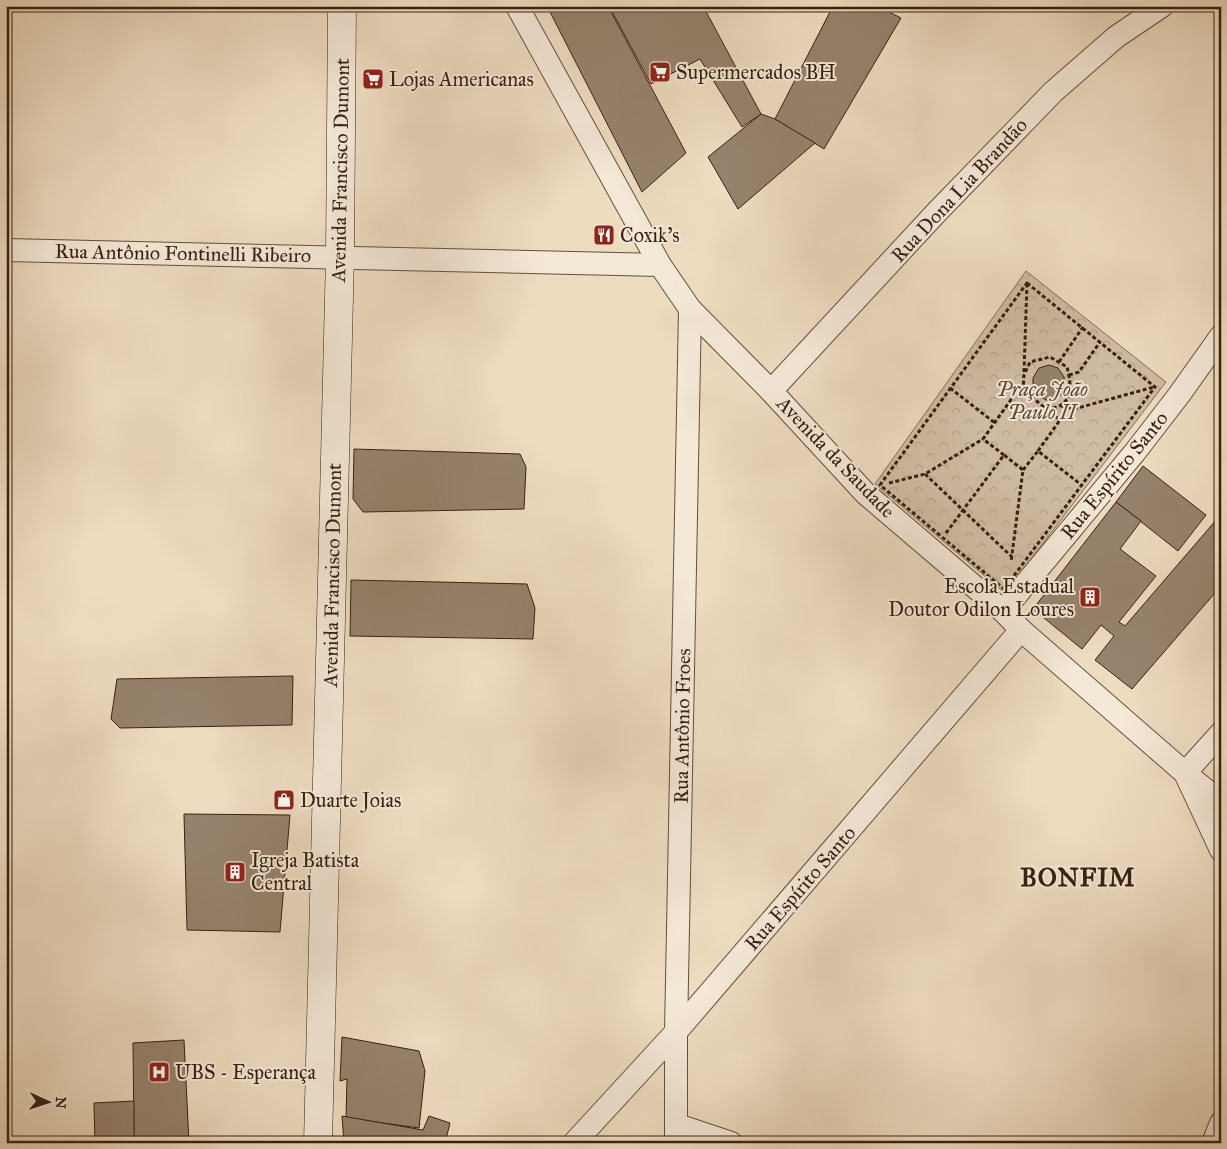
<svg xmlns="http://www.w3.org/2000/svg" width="1227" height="1149" font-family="'IM FELL Great Primer',serif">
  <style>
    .park { fill: url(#park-crowns); stroke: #836e5a }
    .building { fill: #96826d; stroke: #372011 }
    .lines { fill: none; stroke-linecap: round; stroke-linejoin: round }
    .street-casing { stroke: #654f3d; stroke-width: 24 }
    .secondary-casing { stroke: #372011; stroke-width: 29 }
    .path { stroke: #372011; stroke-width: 3; stroke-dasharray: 4 2.5; stroke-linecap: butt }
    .street { stroke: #f4e8d7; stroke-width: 22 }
    .secondary { stroke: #f4e8d7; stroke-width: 28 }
    .labels { text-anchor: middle; stroke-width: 4; stroke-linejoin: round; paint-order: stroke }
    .poi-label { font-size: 20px; fill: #372011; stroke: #f4e8d7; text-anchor: start }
    .street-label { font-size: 20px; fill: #372011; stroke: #f4e8d7 }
    .park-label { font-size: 20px; font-style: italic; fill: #5d4736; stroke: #f4e8d7 }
    .district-label { font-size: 25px; font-weight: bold; letter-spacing: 1px; fill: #372011; stroke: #f4e8d7 }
  </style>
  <defs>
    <pattern id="park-crowns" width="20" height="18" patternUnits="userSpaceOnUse" patternTransform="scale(1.25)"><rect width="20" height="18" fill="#cfbca3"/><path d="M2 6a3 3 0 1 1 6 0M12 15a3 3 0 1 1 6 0" fill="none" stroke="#b2a18b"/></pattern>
  </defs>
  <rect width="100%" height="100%" fill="#eedcc1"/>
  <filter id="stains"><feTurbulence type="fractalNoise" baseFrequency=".004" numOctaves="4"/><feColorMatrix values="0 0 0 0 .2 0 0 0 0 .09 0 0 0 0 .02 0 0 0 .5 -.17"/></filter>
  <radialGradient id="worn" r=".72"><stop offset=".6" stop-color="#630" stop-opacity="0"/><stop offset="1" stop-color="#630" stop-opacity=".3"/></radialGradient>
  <polygon class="park" points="1026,271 1166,382 1005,593 875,484"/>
  <g class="building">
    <polygon points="246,6 281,6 281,11 246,10"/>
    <polygon points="547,6 608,6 686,153 642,192"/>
    <polygon points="609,6 703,6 761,114 742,127 700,59 651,84"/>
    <polygon points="833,6 877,6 901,18 824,149 775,119"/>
    <polygon points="761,114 775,119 815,143 738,209 708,157"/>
    <polygon points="1049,365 1058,368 1064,377 1065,386 1061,395 1054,399 1046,400 1033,392 1033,378 1039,368"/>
    <polygon points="354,449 520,454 526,467 524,509 363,512 353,499"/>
    <polygon points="1143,466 1206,515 1178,551 1116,502"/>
    <polygon points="1116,502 1141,521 1120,549 1156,576 1119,622 1125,626 1217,519 1221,523 1221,586 1132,689 1095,660 1114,636 1101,625 1082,649 1033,609"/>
    <polygon points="351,580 527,584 535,608 533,639 350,636"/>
    <polygon points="293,676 292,725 120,728 111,719 117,679"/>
    <polygon points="184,814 290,815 280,932 187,930"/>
    <polygon points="342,1037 419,1051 425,1071 419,1128 346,1118 347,1079 340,1081"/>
    <polygon points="184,1040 189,1143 134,1143 133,1043"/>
    <polygon points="134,1101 134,1143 95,1143 94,1103"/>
    <polygon points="342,1116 423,1130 429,1116 450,1123 445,1143 344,1143"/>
  </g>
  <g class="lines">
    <g class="street-casing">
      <g id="street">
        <polyline points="517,6 660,265 690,309 771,391 866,494 1003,611 1021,630 1185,773 1221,850"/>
        <polyline points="6,250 660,265"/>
        <polyline points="771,391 935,214 1053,92 1116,37 1162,6"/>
        <polyline points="1003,611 1135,452 1179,395 1221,336"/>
        <polyline points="1221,733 1185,773 1221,802"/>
        <polyline points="677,1125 731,1143"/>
        <polyline points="574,1143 676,1032 1021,630"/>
        <polyline points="676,1143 676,1032 690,309"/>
        <polyline points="1213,1143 1221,1123"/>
      </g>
    </g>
    <g class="secondary-casing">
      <polyline id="secondary" points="318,1143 340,257 342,6"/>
    </g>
    <g class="path">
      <polygon points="1027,283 1155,387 1004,589 880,485"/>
      <polyline points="1059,362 1083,327"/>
      <polyline points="1024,372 1027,283"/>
      <polyline points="1069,375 1079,372 1100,342"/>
      <polyline points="950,388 995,423"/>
      <polyline points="1061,406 1074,409 1154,387"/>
      <path d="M1038 451 1060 420 1023 390 1024 375 1030 362 1050 357 1067 367C1070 379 1074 397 1061 405 1057 408 1049 408 1045 409"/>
      <polyline points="1004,455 983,439 1020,387 1023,390"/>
      <polyline points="1023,470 1038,451 1079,483"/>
      <polyline points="925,474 1012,557"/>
      <polyline points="889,483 925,474 983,439"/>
      <polyline points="946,533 1004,455 1023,470 1011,562"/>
    </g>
    <use href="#street" class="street"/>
    <use href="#secondary" class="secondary"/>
  </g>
  <defs>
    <g id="supermarket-square" transform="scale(1.125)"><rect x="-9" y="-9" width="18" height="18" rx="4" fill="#8f2418" stroke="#f4e8d7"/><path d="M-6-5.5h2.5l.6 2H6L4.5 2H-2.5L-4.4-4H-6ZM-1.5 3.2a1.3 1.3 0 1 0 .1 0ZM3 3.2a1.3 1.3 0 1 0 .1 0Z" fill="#fff"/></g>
    <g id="restaurant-square" transform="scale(1.125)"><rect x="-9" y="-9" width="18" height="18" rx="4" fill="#8f2418" stroke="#f4e8d7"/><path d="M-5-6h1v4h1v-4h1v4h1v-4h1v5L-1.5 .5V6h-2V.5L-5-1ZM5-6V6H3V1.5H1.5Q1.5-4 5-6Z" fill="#fff"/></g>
    <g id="building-square" transform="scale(1.125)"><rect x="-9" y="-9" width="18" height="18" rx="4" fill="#8f2418" stroke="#f4e8d7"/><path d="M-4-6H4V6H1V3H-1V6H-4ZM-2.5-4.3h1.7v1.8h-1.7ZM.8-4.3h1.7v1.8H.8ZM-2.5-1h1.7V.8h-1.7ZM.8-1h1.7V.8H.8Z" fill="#fff"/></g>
    <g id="shop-square" transform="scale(1.125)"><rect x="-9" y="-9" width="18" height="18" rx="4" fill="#8f2418" stroke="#f4e8d7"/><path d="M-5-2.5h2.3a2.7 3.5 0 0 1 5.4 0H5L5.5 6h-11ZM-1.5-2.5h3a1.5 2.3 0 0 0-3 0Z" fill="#fff"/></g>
    <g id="hospital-square" transform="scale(1.125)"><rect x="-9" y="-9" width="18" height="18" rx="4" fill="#8f2418" stroke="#f4e8d7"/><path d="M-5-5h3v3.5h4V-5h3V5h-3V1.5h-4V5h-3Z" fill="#fff"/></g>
  </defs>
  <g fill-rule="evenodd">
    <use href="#supermarket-square" x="660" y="72"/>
    <use href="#supermarket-square" x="373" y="79"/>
    <use href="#restaurant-square" x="604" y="235"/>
    <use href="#building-square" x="1090" y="597"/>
    <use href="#shop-square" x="284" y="800"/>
    <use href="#building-square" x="235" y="872"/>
    <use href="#hospital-square" x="159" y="1072"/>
  </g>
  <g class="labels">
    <g class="poi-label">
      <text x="676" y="79">Supermercados BH</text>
      <text x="389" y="86">Lojas Americanas</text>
      <text x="620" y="242">Coxik's</text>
      <text x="1074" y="593" text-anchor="end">Escola Estadual<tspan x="1074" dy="23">Doutor Odilon Loures</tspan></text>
      <text x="300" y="807">Duarte Joias</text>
      <text x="251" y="867">Igreja Batista<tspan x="251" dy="23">Central</tspan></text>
      <text x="175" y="1079">UBS - Esperança</text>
    </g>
    <g class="street-label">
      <text transform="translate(340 170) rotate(-89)" y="7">Avenida Francisco Dumont</text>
      <text transform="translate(959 190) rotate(-47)" y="7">Rua Dona Lia Brandão</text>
      <text transform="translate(183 253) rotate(1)" y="7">Rua Antônio Fontinelli Ribeiro</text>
      <text transform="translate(836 457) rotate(46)" y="7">Avenida da Saudade</text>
      <text transform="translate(1114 475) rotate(-51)" y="7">Rua Espírito Santo</text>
      <text transform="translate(332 575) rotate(-89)" y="7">Avenida Francisco Dumont</text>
      <text transform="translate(682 726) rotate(-89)" y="7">Rua Antônio Froes</text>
      <text transform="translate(800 888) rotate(-49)" y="7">Rua Espírito Santo</text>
    </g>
    <g class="park-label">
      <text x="1042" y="396">Praça João<tspan x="1042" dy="23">Paulo II</tspan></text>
    </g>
    <g class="district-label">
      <text x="1078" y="886">BONFIM</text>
    </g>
  </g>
  <rect width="1227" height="1149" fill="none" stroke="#eedcc1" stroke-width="25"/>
  <rect x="8" y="8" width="1212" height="1134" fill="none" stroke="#372011" stroke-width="2.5"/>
  <rect x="12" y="12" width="1202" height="1124" fill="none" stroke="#372011"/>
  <g transform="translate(48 1102) rotate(93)" stroke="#f4e8d7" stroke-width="4" paint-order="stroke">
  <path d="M0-4L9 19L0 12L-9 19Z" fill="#372011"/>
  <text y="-8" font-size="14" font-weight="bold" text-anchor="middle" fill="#372011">N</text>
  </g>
  <rect width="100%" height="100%" filter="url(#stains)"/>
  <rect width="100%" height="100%" fill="url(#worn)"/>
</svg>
